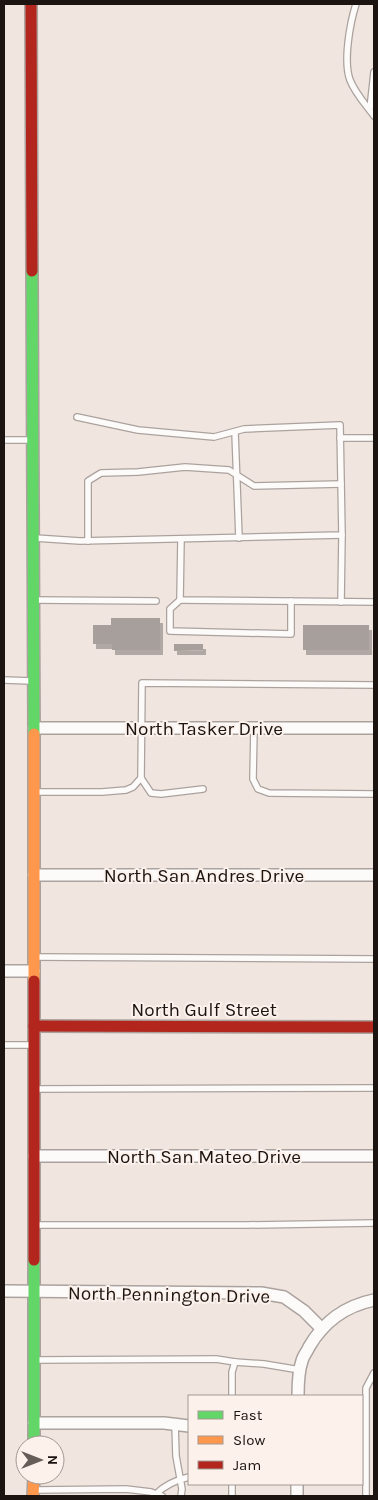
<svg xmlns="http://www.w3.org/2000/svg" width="378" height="1500" font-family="Karla,sans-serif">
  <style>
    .building { fill: #a79f9b; filter: url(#shadow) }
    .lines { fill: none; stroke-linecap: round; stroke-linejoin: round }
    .lane-casing { stroke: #aba29e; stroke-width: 8 }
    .street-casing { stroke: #aba29e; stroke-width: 14 }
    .fast-casing { stroke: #aba29e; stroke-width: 14 }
    .slow-casing { stroke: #aba29e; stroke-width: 14 }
    .jam-casing { stroke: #aba29e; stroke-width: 14 }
    .lane { stroke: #fdfbfa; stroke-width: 5.5 }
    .street { stroke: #fdfbfa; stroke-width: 11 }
    .fast { stroke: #63d668; stroke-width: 11 }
    .slow { stroke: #ff974d; stroke-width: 11 }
    .jam { stroke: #b3261e; stroke-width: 11 }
    .labels { text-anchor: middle; stroke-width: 4; stroke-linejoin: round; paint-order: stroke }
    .street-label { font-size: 19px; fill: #1b1411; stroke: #fdf1eb }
  </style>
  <defs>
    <filter id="shadow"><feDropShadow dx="3" dy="5" stdDeviation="0" flood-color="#0004"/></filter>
  </defs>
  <rect width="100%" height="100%" fill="#f0e5df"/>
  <g class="building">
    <polygon points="111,618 160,618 160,650 112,650 112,644 93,644 93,625 111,625"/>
    <rect x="303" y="625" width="66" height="25"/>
    <polygon points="174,644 203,644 203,650 174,651"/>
  </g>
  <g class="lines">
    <g class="lane-casing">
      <g id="lane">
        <path d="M356 4C350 23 343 61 350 80 355 93 366 105 374 116"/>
        <polyline points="370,109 374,72"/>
        <polyline points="235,432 239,538"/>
        <polyline points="340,438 374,438"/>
        <polyline points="4,440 32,440"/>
        <polyline points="35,538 80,541 342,535 340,425 244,429 214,437 138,430 77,417"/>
        <polyline points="181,539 180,600 374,602"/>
        <polyline points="88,541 88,481 101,473 138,472 185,467 229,470 254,486 341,484"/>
        <polyline points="35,600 156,601"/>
        <polyline points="180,600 170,609 170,631 291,634 291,601"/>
        <polyline points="341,602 342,535"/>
        <polyline points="4,680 31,681"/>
        <polyline points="254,728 253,779 258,789 269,793 374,794"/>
        <polyline points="203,789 161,794 151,793 141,778 142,683 374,685"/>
        <polyline points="36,792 102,792 126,790 133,787 141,778"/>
        <polyline points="36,957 374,959"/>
        <polyline points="4,1045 32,1045"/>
        <polyline points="36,1089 374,1088"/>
        <polyline points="36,1225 247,1225 374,1223"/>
        <polyline points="35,1360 216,1359 235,1362"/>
        <polyline points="232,1396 232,1372 235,1362 264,1364 300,1370"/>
        <polyline points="175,1424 176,1456 182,1489 181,1496"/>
        <polyline points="232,1484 232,1496"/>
        <polyline points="36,1490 126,1489 151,1492 162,1496"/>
        <path d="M156 1494C166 1484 176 1480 189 1477"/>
        <polyline points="366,1496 366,1388 374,1373"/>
      </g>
    </g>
    <g class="street-casing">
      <g id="street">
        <polyline points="34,728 374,728"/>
        <polyline points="34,875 374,875"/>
        <polyline points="4,971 34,971"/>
        <polyline points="34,1156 374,1156"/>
        <polyline points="4,1291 261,1293 284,1297 304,1311 322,1329"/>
        <path d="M298 1396C298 1385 298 1372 302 1361 303 1356 307 1352 309 1347 324 1321 345 1306 374 1300"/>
        <polyline points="34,1423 164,1423 189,1426"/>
        <polyline points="297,1484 297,1496"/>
      </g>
    </g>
    <g class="fast-casing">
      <g id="fast">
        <polyline points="32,271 34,734"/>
        <polyline points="34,1260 34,1445"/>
      </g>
    </g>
    <g class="slow-casing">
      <g id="slow">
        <polyline points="34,734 34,981"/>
        <polyline points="33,1496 34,1475"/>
      </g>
    </g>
    <g class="jam-casing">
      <g id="jam">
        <polyline points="31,4 32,271"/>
        <polyline points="34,981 34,1260"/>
        <polyline points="34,1026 374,1027"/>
      </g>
    </g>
    <use href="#lane" class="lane"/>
    <use href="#street" class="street"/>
    <use href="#fast" class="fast"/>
    <use href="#slow" class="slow"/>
    <use href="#jam" class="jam"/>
  </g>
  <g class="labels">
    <g class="street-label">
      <text x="204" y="735">North Tasker Drive</text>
      <text x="204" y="882">North San Andres Drive</text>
      <text x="204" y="1016">North Gulf Street</text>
      <text x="204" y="1163">North San Mateo Drive</text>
      <text transform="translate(169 1294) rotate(1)" y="7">North Pennington Drive</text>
    </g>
  </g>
  <rect width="378" height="1500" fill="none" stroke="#1b1411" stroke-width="10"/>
  <rect x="188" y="1395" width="175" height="90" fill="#fdf1eb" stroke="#a39994"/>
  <rect x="198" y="1411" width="25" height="8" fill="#63d668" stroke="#a39994"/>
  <text x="233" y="1420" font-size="15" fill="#1b1411">Fast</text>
  <rect x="198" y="1436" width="25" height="8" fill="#ff974d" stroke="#a39994"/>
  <text x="233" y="1445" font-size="15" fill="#1b1411">Slow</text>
  <rect x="198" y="1461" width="25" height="8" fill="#b3261e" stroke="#a39994"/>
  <text x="233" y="1470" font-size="15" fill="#1b1411">Jam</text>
  <g transform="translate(40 1460) rotate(90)"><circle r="24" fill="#fdf1eb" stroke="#a39994"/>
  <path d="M0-4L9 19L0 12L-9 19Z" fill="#665d59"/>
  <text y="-8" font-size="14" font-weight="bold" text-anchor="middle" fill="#1b1411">N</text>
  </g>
</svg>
